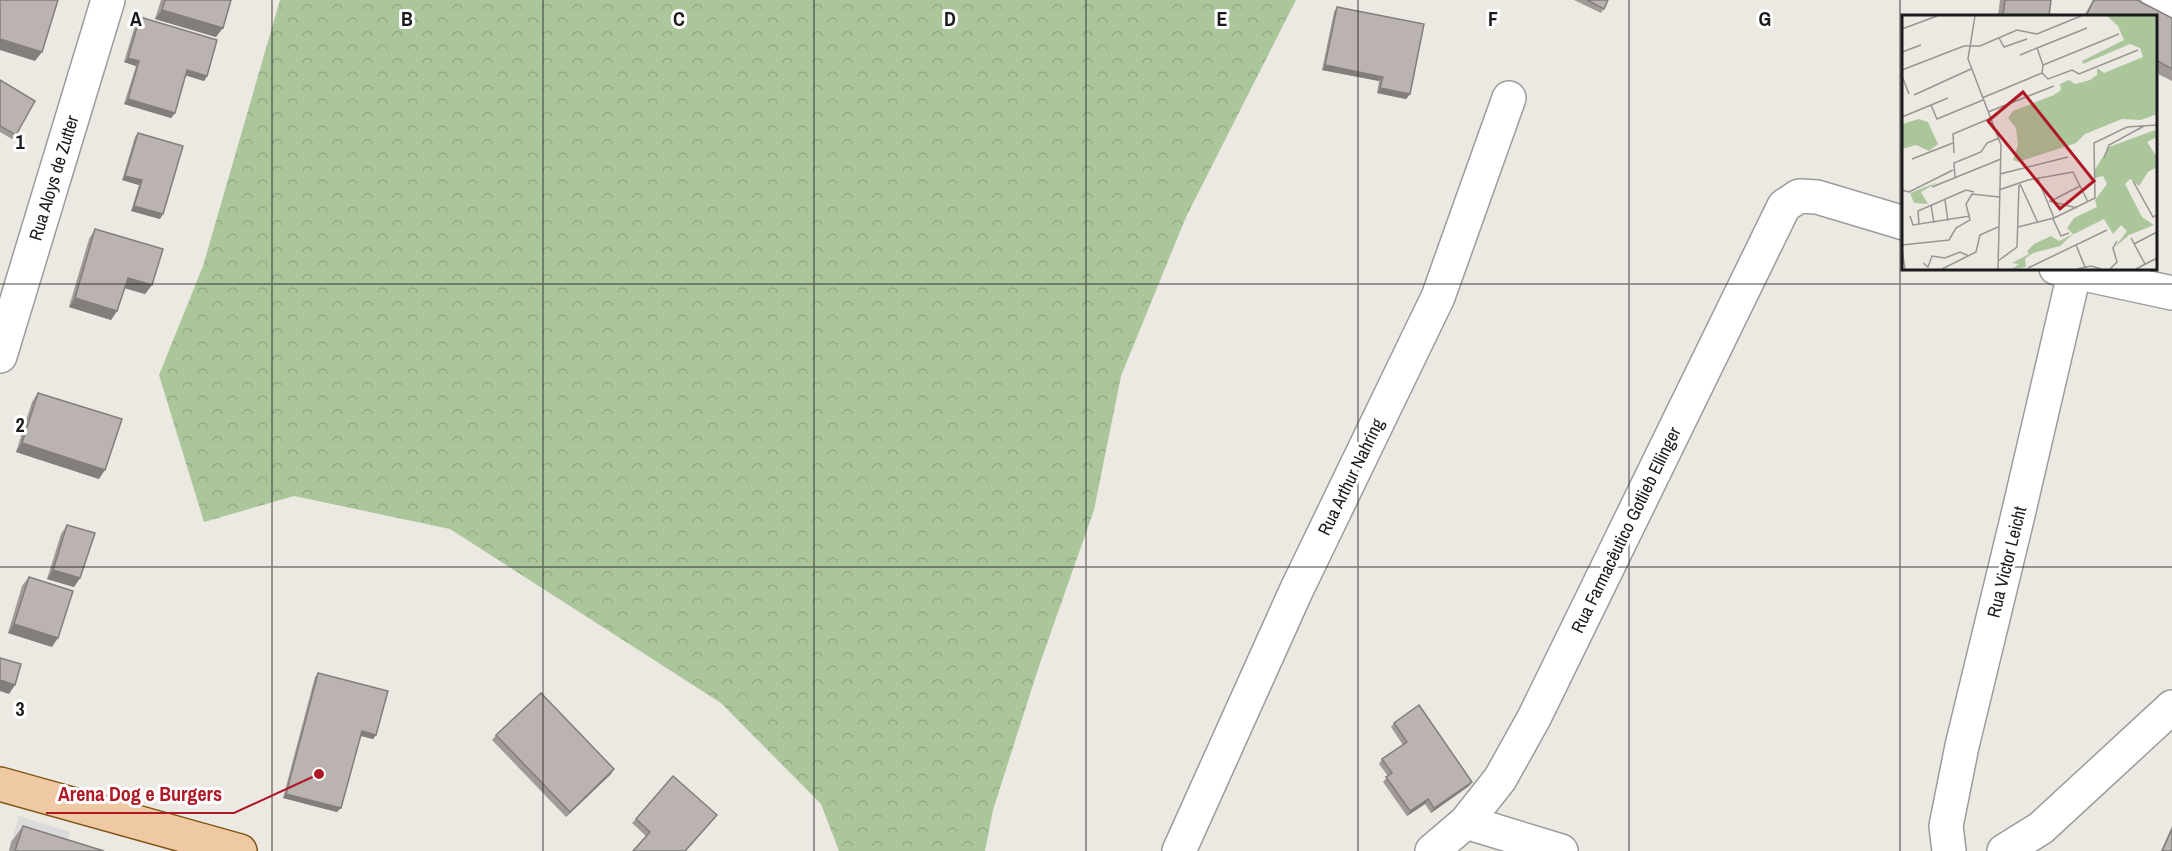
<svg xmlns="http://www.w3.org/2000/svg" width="2172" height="851" font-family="'Archivo Narrow',sans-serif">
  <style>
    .forest { fill: url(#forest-crowns) }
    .parking { fill: #dbdbdb }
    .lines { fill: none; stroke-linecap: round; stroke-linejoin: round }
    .minor-casing { stroke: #9c9c9c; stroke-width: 36 }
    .major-casing { stroke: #815312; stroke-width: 36 }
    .minor { stroke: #fff; stroke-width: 33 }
    .major { stroke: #efc9a4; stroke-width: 33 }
    .wall { fill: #a19a97 }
    .shaded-wall { fill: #837d7b }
    .building { fill: #bbb3b0; stroke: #837d7b; stroke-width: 1.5 }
    .grid { fill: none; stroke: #1b1b1b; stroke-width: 1.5; stroke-opacity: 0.55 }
    .labels { text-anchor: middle; stroke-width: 6; stroke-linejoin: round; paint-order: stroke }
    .street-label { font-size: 18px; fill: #1b1b1b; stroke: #fff }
    .inset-road { fill: none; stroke: #989692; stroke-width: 1.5 }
    .view { fill: #ae1925; fill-opacity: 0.15; stroke: #ae1925; stroke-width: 3 }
    .inset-edge { fill: none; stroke: #1b1b1b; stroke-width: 3 }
    .grid-label { font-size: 20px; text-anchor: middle; font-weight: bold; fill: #1b1b1b; stroke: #fff; stroke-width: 6; stroke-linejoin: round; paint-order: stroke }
    .leader { fill: none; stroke: #ae1925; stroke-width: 2 }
    .callout-dot { fill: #ae1925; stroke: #fff; stroke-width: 2 }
    .callout-label { font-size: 20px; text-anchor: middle; font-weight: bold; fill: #ae1925; stroke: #fff; stroke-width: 6; stroke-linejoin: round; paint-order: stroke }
  </style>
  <defs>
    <pattern id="forest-crowns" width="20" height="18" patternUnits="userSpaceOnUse" patternTransform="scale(1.5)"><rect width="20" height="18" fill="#acc69c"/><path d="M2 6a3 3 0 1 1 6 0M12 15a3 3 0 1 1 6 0" fill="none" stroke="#93aa86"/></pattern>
  </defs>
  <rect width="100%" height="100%" fill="#ece8e2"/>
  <polygon class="forest" points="280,0 1296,0 1186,217 1121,376 1094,510 1038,669 993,810 985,851 839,851 821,804 721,703 450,529 294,496 204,522 159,375 203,266"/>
  <polygon class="parking" points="19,816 70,832 64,851 47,851 12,840"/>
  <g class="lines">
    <g class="minor-casing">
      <g id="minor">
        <polyline points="2158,0 2172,8"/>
        <polyline points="2056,268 2172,293"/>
        <polyline points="0,356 108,0"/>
        <polyline points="1466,822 1561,851"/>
        <polyline points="1179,851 1296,591 1438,297 1509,98"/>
        <polyline points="1432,851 1466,822 1500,779 1534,718 1784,206 1799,196 1817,197 1904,223"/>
        <polyline points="1949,851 1946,826 1962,746 2017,519 2074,274"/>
        <polyline points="2004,851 2041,828 2172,707"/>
      </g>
    </g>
    <g class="major-casing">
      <polyline id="major" points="0,784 240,851"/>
    </g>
    <use href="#minor" class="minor"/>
    <use href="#major" class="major"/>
  </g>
  <g class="wall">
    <polygon points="161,0 231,0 216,37 155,19"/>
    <polygon points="1574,0 1608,0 1601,13"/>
    <polygon points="2000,0 2051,0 2049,16 1998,16"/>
    <polygon points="2093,0 2137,0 2172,18 2172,81 2156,73 2156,16 2084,16"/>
    <polygon points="1337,7 1410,94 1406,99 1377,93 1379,81 1322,70 1334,12"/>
    <polygon points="140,17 207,76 204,81 186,75 175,113 171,118 124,104 136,66 124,62 136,22"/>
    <polygon points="0,80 16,135 12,139 0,132"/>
    <polygon points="138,133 160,219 131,211 139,185 122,180 135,137"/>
    <polygon points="95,229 152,285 145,294 124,288 117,311 111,320 69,307 89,239"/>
    <polygon points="38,393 99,479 16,452 32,402"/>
    <polygon points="67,525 80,578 74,587 47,579 61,534"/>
    <polygon points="29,577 52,647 8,633 22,586"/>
    <polygon points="318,673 376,735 373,739 360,736 337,812 283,798 315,677"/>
    <polygon points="1394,723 1472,782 1469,786 1431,813 1425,804 1407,816 1383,782 1388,776 1379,764 1382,759 1403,745 1391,727"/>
    <polygon points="496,735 611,774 566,817 492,740"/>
    <polygon points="717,815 686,851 633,851 646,836 632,823 636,819"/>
    <polygon points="23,826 104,851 9,851 11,842"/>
    <polygon points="2172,826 2172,851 2161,851"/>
  </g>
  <g class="shaded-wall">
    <polygon points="162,10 223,28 216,37 155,19"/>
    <polygon points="0,39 42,52 35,61 0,50"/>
    <polygon points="128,58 139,61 136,66 124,62"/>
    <polygon points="1325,65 1383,77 1379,81 1322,70"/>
    <polygon points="187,70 207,76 204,81 184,75"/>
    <polygon points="1380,88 1410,94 1406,99 1377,93"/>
    <polygon points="128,99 175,113 171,118 124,104"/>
    <polygon points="125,176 142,180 139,185 122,180"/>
    <polygon points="134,206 163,214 160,219 131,211"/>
    <polygon points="128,278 152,285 145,294 121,287"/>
    <polygon points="75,298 117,311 111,320 69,307"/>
    <polygon points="22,443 105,470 99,479 16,452"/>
    <polygon points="53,570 80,578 74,587 47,579"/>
    <polygon points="14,624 58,638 52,647 8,633"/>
    <polygon points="0,680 15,685 9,694 0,691"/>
    <polygon points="362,731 376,735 373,739 358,735"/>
    <polygon points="614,769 611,774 566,817 570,812"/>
    <polygon points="1472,782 1469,786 1431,813 1434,808"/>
    <polygon points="286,794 341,808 337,812 283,798"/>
    <polygon points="1428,799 1425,804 1407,816 1410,811"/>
  </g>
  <g class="building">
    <polygon points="0,0 58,0 42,52 0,39"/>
    <polygon points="165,0 231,0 223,28 162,10"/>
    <polygon points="1587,0 1608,0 1604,9"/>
    <polygon points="2005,0 2051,0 2049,16 2003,16"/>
    <polygon points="2094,0 2137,0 2172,18 2172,69 2156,60 2156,16 2086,16"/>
    <polygon points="1337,7 1424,24 1410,94 1380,88 1383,77 1325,65"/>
    <polygon points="140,17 217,40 207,76 187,70 175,113 128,99 139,61 128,58"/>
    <polygon points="0,80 35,101 16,135 0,126"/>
    <polygon points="138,133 183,146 163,214 134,206 142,180 125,176"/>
    <polygon points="95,229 163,249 152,285 128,278 117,311 75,298"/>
    <polygon points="38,393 122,419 105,470 22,443"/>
    <polygon points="67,525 95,533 80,578 53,570"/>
    <polygon points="29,577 73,591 58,638 14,624"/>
    <polygon points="0,658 21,664 15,685 0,680"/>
    <polygon points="318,673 388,691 376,735 362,731 341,808 286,794"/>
    <polygon points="541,693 614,769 570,812 496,735"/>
    <polygon points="1419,705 1472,782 1434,808 1428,799 1410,811 1386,777 1392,773 1382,759 1407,742 1394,723"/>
    <polygon points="673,776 717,815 685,851 633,851 650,832 636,819"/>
    <polygon points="23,826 104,851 15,851"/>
    <polygon points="2172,829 2172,851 2162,851"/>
  </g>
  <path class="grid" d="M272 0V851M543 0V851M814 0V851M1086 0V851M1358 0V851M1629 0V851M1900 0V851M0 284H2172M0 567H2172"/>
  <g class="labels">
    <g class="street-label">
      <text transform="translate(54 178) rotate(-73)" y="6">Rua Aloys de Zutter</text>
      <text transform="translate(1351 477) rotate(-64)" y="6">Rua Arthur Nahring</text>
      <text transform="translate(1626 530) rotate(-64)" y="6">Rua Farmacêutico Gotlieb Ellinger</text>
      <text transform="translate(2007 562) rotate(-76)" y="6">Rua Victor Leicht</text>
    </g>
  </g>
  <g transform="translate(1902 15)">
    <rect width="255" height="255" fill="#ece8e2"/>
    <path d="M205 1H255V99L239 105 220 104 183 119 174 128 116 147 111 145 116 130 114 113 106 103 111 96 152 80 159 75 158 69 167 65 173 69 188 65 195 60V53L202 58 241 42 238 33 228 29 181 49 180 46 222 25 216 11ZM17 104 26 107 36 129 27 136 14 130 0 134V109ZM253 115 255 122 245 127 255 142V152L246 157 237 171 228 164 223 169 240 202 252 210 227 220 213 232 225 216 219 210 211 219 202 204 170 220 158 231 131 238 123 244 124 252 110 254 117 249 110 248 127 239 125 236 132 229 149 221 157 226 171 219 165 213 172 203 195 192 193 185 205 169 201 161 193 163 192 156 207 132ZM36 167 19 177 26 189 12 188 8 178Z" fill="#acc69c"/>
    <path class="inset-road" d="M73 1 66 44 99 130 96 254M0 14 35 1M97 23 102 32 125 24M0 37 19 30M118 40 135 33M141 50 135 33 185 13M0 55 62 31H78L115 15 135 19 179 1M140 58 146 64 170 55 177 59 236 35M0 61 7 79M12 80 69 54M80 83 140 58 141 50 217 19M29 90 35 104 81 85M86 97 152 71M0 102 46 83M52 138 51 119 89 103M202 143 207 130 242 111M10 144 51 128M98 159 166 142M53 162 52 148 79 137 85 128 97 123M136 164 152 203M231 166 251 202 255 200M118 169 136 208M30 172 99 144M0 175 7 177 51 155M97 175 126 165 171 157 186 187M43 185 46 206M147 186 175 193M149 186 178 171M29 190 32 208M8 201 11 210 68 201M151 204 159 221 167 218M17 209 16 196 64 175 72 177M116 212 152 203 193 183 192 128 225 112 255 110M229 223 243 249M232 229 255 217M0 230 47 225 54 213 68 205 64 189 70 179 97 182M174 230 183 252M0 234 3 254M96 246 115 232 117 170M21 248 26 252 30 241 43 243 58 237 67 241M126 253 205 215M40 254 74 237 78 220 96 212M175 254 189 251 199 254M208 254 215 247 211 233 215 226M234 254 255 243"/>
    <path class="view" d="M121 77 192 166 158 194 86 106Z"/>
    <rect width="255" height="255" class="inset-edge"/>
  </g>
  <g class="grid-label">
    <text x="136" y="26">A</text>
    <text x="407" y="26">B</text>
    <text x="679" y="26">C</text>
    <text x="950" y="26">D</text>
    <text x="1222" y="26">E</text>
    <text x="1493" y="26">F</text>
    <text x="1765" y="26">G</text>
    <text x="20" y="149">1</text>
    <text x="20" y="432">2</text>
    <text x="20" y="716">3</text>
  </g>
  <path class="leader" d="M319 774L234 813H46"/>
  <circle class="callout-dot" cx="319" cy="774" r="6"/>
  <g class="callout-label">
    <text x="140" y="801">Arena Dog e Burgers</text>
  </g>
</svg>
